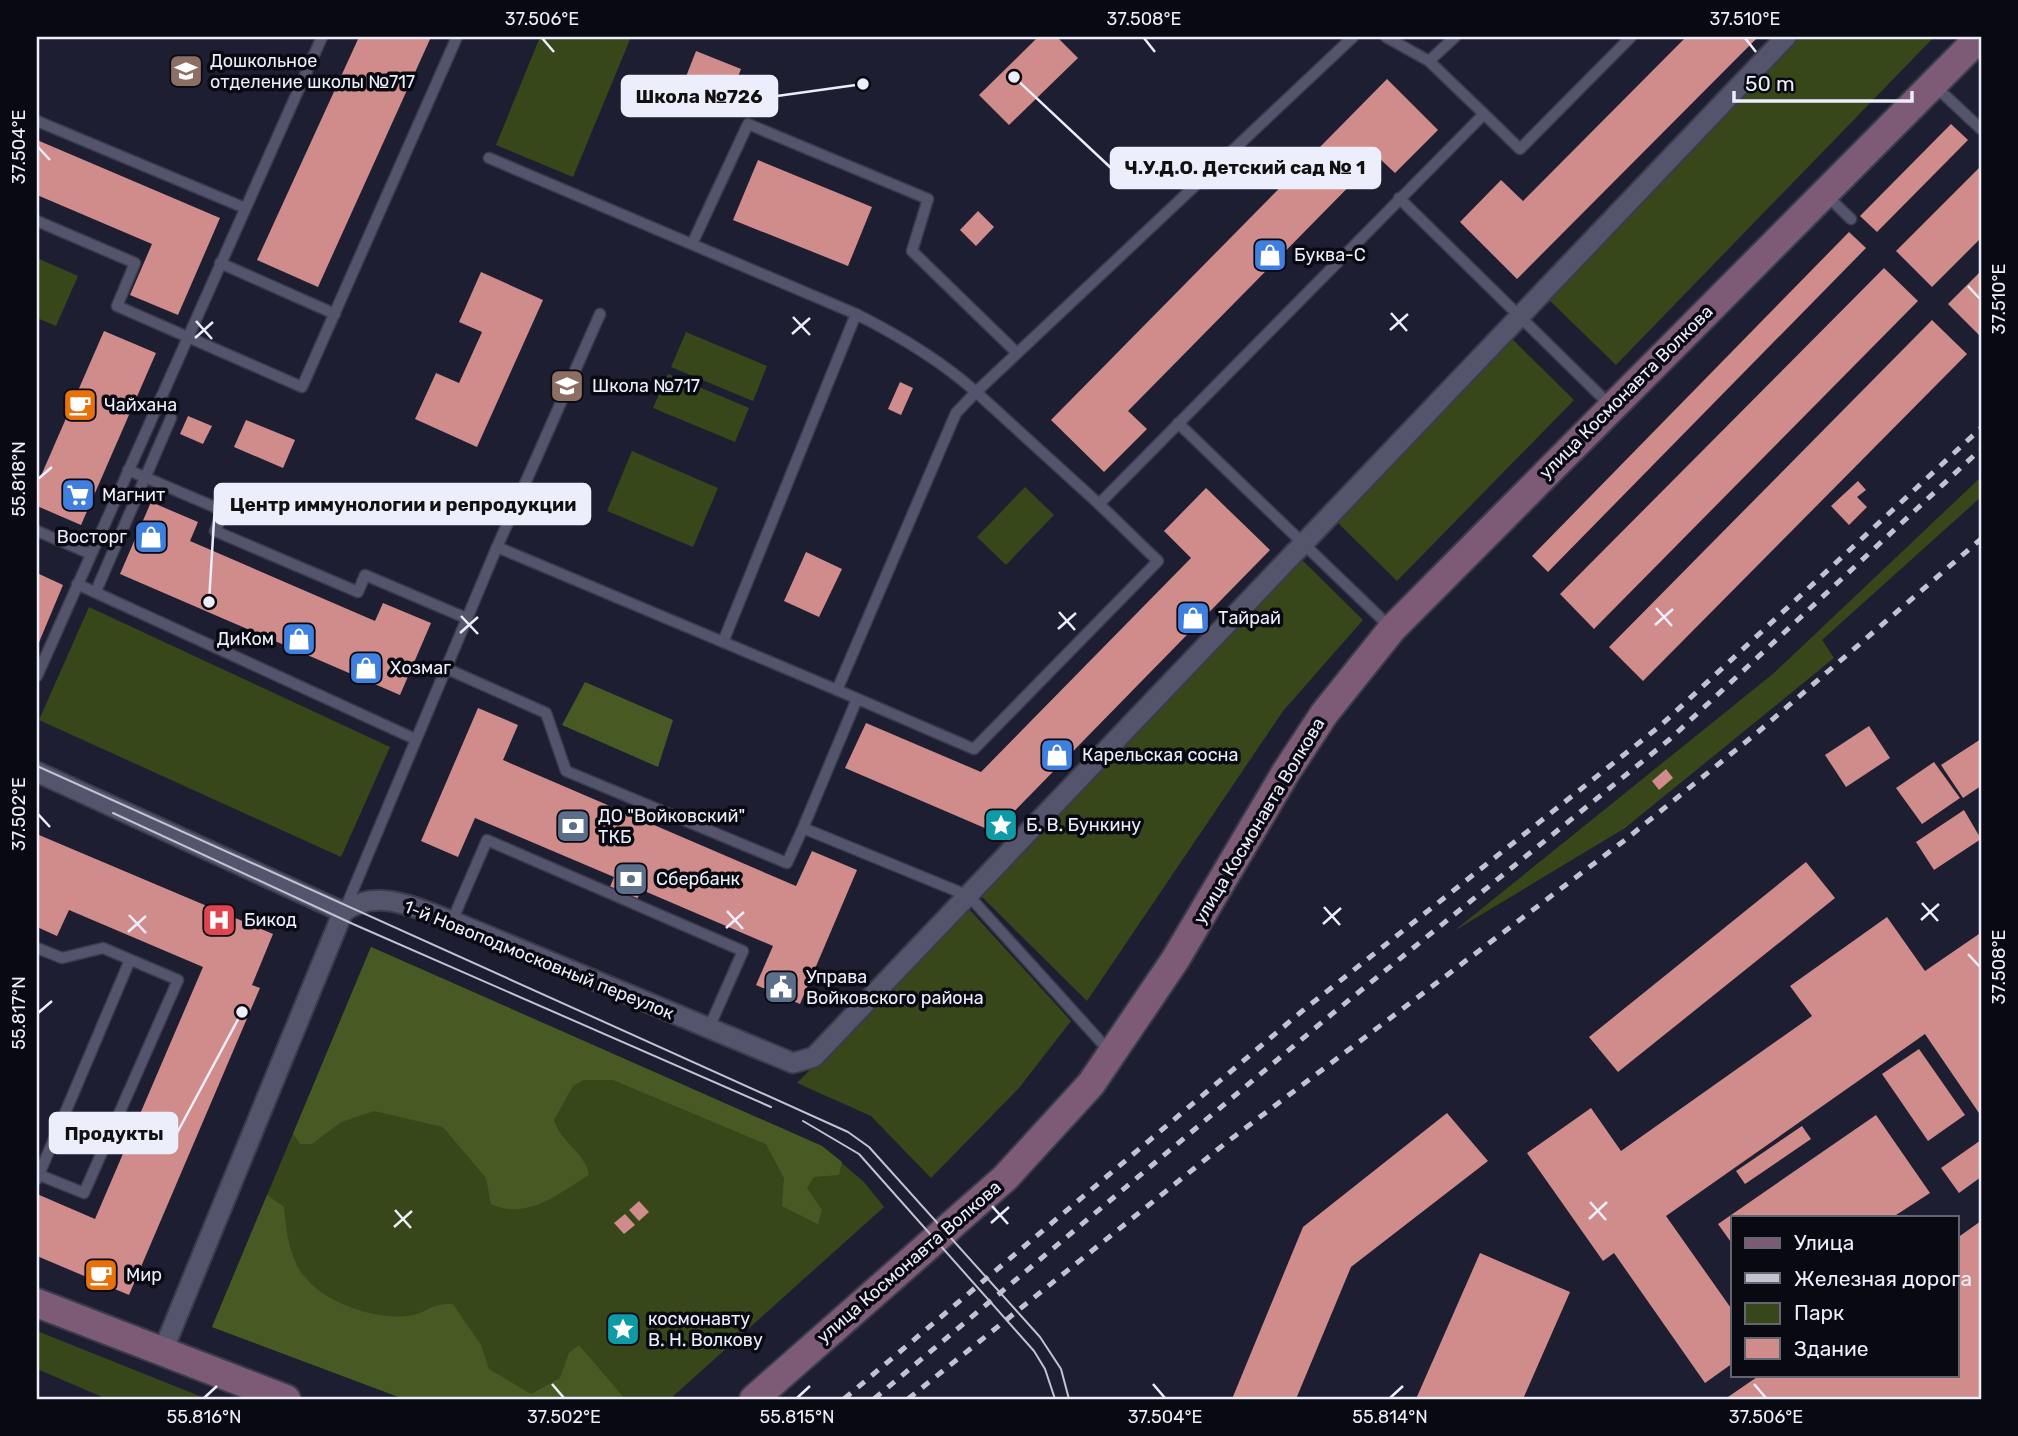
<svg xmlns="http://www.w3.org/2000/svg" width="2018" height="1436" font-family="Rubik,sans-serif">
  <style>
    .green { fill: #384719 }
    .forest { fill: #485a23 }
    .building { fill: #cf8c8a }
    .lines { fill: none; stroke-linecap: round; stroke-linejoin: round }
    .service-casing { stroke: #3a3b4b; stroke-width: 13 }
    .minor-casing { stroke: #3a3b4b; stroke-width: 23 }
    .secondary-casing { stroke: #3a3b4b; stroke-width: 32 }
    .service { stroke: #54556c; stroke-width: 10 }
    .minor { stroke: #54556c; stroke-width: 19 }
    .secondary { stroke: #7d5b77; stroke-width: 28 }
    .tram { stroke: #c2c3d2; stroke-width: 2 }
    .rail { stroke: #c2c3d2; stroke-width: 5; stroke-dasharray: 9 9; stroke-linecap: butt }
    .ticks { fill: none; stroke: #edeefc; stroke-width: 2.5 }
    .labels { text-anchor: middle; stroke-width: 7; stroke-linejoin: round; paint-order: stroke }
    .poi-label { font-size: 18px; fill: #edeefc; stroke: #090912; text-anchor: start }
    .street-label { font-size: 18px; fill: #edeefc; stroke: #090912 }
    .leader { fill: none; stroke: #edeefc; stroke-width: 2.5 }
    .callout-dot { fill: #edeefc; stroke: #090912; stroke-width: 2.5 }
    .callout { fill: #edeefc; stroke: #edeefc; stroke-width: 2.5 }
    .callout-label { font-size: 19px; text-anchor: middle; font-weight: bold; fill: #111 }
    .neatline { fill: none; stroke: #edeefc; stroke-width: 2.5 }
    .ticks-label { font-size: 18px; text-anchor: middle; fill: #edeefc }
  </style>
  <rect width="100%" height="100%" fill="#1e1e32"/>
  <g class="green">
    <polygon points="540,37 631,37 573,177 496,145"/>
    <polygon points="1794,37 1934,37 1616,365 1544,295"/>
    <polygon points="37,258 78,276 56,326 37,318"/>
    <polygon points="686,332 767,366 753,401 671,367"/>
    <polygon points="1510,337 1574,400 1397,581 1333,518"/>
    <polygon points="668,374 749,408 735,442 653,408"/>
    <polygon points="632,451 718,488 693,547 607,511"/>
    <polygon points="1981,477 1981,497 1822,640 1834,658 1625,828 1454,931 1774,673"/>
    <polygon points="1025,487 1054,515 1006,565 977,537"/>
    <polygon points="1299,557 1363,620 1283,711 1087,1001 981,896"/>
    <polygon points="89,607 390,747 341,857 39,720"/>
    <polygon points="969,909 1071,1021 1019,1088 931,1178 871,1116 797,1083"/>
    <polygon points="371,947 822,1146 864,1182 884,1207 670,1399 404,1399 212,1327"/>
    <polygon points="37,1331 207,1399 107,1399 37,1369"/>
  </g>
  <g class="forest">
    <polygon points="585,682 673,720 658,767 562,725"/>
    <path d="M371 947 822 1146 842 1162 839 1175 814 1177 807 1188 822 1210 818 1224 782 1206 784 1178 766 1144 613 1080H584L573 1086 554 1120C561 1143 585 1152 589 1175 559 1193 527 1221 491 1204L486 1178 443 1127 374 1111 341 1122 312 1144H300L293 1134Z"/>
    <path d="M267 1195 284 1207C286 1227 288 1250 299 1269 318 1301 372 1320 408 1316 426 1314 430 1303 453 1304L481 1345 489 1369 531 1394 560 1378 569 1353 579 1345 625 1399H404L212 1327Z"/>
  </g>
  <g class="building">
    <polygon points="359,37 431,37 318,287 257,260"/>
    <polygon points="1038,37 1057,37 1078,58 1009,125 979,95"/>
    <polygon points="1686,37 1758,37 1517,279 1460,222 1501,180 1523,201"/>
    <polygon points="696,51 741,69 725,110 680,92"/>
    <polygon points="1387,79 1438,130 1395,173 1378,157 1128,411 1147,429 1104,472 1051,420"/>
    <polygon points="1951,124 1968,140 1877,232 1860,216"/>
    <polygon points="37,140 220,218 178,315 130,295 152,244 37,195"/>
    <polygon points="758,160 872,207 848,266 733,220"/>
    <polygon points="1981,166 1981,238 1932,287 1896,251"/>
    <polygon points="978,211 994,227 976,246 960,230"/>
    <polygon points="1849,232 1866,248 1548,572 1532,556"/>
    <polygon points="1884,268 1918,301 1594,629 1560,594"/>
    <polygon points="1981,271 1981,337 1948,304"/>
    <polygon points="481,272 543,300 477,447 415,419 436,373 459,383 482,332 459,322"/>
    <polygon points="1932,320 1967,354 1643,681 1609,647"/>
    <polygon points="104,331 156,353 81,525 37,506 37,485"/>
    <polygon points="900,382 913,388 901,415 888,409"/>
    <polygon points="188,416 212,426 203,444 180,434"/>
    <polygon points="246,420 295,440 283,468 234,447"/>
    <polygon points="1858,481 1866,490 1857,497 1867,507 1849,525 1831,506"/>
    <polygon points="1206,488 1270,550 994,832 845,768 866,723 981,772 1191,558 1164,531"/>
    <polygon points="151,502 198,522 190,541 241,563 375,621 383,603 431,623 400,695 120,574"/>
    <polygon points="806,552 842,569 819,617 784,601"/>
    <polygon points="37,573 63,585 37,647"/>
    <polygon points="478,708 518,725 503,760 796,886 812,851 857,870 800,1004 756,985 773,946 642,890 637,899 610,887 614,877 475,818 458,857 421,841"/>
    <polygon points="1869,726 1890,758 1846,787 1825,755"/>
    <polygon points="1981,739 1981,786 1963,798 1941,765"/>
    <polygon points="1934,762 1960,798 1922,824 1896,788"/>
    <polygon points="1666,769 1673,778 1659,790 1652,781"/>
    <polygon points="1964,810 1981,839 1934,870 1916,842"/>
    <polygon points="39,835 273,934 252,985 260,988 129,1295 37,1256 37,1194 95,1219 203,967 69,910 57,936 37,927"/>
    <polygon points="1806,862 1835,898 1618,1072 1589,1037"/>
    <polygon points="1887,917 1925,971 1979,934 1981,938 1981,1116 1925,1034 1666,1216 1733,1311 1733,1363 1705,1383 1614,1253 1603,1261 1527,1153 1591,1108 1621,1151 1812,1016 1790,986"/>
    <polygon points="1919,1049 1965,1115 1928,1141 1882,1074"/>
    <polygon points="1447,1113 1488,1161 1351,1267 1296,1399 1232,1399 1303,1227"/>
    <polygon points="1876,1115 1930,1193 1893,1217 1733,1217 1733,1245 1718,1224"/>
    <polygon points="1802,1126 1811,1139 1745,1184 1736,1171"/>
    <polygon points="1981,1140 1981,1177 1959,1193 1941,1168"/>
    <polygon points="639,1201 649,1212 639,1221 629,1210"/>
    <polygon points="625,1214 635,1225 624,1234 614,1223"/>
    <polygon points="1981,1221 1981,1399 1725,1399 1760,1375 1957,1375 1957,1238"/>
    <polygon points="1480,1253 1570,1292 1523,1399 1416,1399"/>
  </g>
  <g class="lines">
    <g class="service-casing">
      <g id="service">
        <polyline points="1429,61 1455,37"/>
        <polyline points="1936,87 1981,129"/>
        <polyline points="1484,114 1520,149 1631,37"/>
        <polyline points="37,121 245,208"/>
        <polyline points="489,158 856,314"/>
        <polyline points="1826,195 1851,219"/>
        <polyline points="1399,198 1612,407"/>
        <polyline points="37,221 135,263 117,306 302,387 457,37"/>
        <polyline points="692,244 748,124 928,199 912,251 1017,353"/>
        <polyline points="220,263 335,314"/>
        <polyline points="1178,423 1389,626"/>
        <polyline points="128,470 224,511 215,531 358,592 365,575 466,618"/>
        <polyline points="37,531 91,554"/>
        <polyline points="497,547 600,314"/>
        <polyline points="77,584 415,739"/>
        <polyline points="96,591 171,418"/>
        <polyline points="723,642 837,690 956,413 976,392 1099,504 1484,114 1429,61 1386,37"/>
        <polyline points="445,668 546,713 566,771 787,863 803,828 969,896 1110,1052"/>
        <polyline points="37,676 322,37"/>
        <polyline points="837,690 974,749 1158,561 1099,504"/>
        <polyline points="803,828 857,699"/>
        <path d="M345 909 497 547 723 642 856 314C900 336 940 360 976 392L1353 37"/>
        <polyline points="452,921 487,840 743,951 708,1030"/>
        <polyline points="37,948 62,958 103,948 178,980 84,1193 37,1174"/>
        <polyline points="37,1179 130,960"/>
      </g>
    </g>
    <g class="minor-casing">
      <g id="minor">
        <polyline points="37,772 343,912"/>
        <path d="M343 912C378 887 415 908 452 921L793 1063 814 1057 1786 37"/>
        <polyline points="162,1353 343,912"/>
      </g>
    </g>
    <g class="secondary-casing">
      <g id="secondary">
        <polyline points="37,1303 286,1399"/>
        <polyline points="754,1399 1005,1178 1091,1084 1175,960 1286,772 1324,714 1392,629 1980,37"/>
      </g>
    </g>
    <use href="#service" class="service"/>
    <use href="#minor" class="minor"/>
    <use href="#secondary" class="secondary"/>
    <g class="tram">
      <polyline points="37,766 848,1132 869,1147 1040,1337 1061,1369 1069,1399"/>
      <polyline points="113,813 353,924 771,1107"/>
      <polyline points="803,1121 859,1154 1034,1351 1045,1369 1055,1399"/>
    </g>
    <g class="rail">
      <polyline points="844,1399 1301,1012 1660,726 1981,428"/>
      <polyline points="874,1399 1327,1018 1670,739 1981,449"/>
      <polyline points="908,1399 1227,1142 1625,840 1758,732 1981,539"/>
    </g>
  </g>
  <path class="ticks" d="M542 38 554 52M1144 38 1155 52M1745 38 1756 52M38 147 50 160M1968 286 1980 299M1391 313 1407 331M793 317 810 335M196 321 212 339M1390 330 1408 314M792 334 810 318M195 338 213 322M38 479 52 467M1656 608 1672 626M1059 612 1075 630M461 616 478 634M1655 625 1673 609M1058 629 1076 613M460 633 478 617M38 814 50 827M1922 903 1938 921M1324 907 1340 925M727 911 743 929M129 915 146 933M1921 920 1939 904M1323 924 1341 908M726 928 744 912M128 932 146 916M1968 954 1980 967M38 1013 52 1001M1590 1202 1606 1220M992 1206 1008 1224M395 1210 411 1228M1589 1219 1607 1202M991 1223 1009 1207M394 1227 412 1211M552 1384 564 1398M1153 1384 1165 1398M1754 1384 1766 1398M204 1398 217 1386M797 1398 810 1386M1390 1398 1403 1386"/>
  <defs>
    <g id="school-square" transform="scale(1.75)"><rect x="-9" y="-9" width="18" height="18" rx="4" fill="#8d6e63" stroke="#090912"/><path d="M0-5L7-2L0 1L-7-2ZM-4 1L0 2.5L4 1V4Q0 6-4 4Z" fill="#fff"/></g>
    <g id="shop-square" transform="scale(1.75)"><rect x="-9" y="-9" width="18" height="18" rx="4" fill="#3f7fe0" stroke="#090912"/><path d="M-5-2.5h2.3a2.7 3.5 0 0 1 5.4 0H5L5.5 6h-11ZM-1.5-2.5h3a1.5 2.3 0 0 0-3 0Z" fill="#fff"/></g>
    <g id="cafe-square" transform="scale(1.75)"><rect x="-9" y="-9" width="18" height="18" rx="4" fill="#e8710a" stroke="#090912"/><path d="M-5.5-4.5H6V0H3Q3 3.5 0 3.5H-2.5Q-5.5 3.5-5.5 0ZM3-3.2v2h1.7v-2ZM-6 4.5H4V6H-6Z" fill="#fff"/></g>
    <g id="supermarket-square" transform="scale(1.75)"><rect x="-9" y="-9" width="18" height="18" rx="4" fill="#3f7fe0" stroke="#090912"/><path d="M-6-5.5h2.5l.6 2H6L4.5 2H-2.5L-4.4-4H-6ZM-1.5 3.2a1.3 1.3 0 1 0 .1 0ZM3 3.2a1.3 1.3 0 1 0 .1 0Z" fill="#fff"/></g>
    <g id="sight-square" transform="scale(1.75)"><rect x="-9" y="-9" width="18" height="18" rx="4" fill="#0f9aa8" stroke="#090912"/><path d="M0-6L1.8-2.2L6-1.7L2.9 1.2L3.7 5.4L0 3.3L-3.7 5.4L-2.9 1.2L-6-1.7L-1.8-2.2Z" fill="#fff"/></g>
    <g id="bank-square" transform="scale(1.75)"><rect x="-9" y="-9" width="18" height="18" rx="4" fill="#5c6f8a" stroke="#090912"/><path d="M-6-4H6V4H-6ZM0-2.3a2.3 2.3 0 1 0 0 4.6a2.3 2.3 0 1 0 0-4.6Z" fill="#fff"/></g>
    <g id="hospital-square" transform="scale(1.75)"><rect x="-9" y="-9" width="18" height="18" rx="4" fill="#e0444e" stroke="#090912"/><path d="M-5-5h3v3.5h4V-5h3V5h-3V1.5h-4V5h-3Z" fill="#fff"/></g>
    <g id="civic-square" transform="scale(1.75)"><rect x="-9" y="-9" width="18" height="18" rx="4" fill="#5c6f8a" stroke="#090912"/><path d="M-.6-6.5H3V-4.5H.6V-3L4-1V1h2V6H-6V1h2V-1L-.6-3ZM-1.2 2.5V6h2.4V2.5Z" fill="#fff"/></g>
  </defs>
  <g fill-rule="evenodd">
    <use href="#school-square" x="186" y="71"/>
    <use href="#shop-square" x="1270" y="255"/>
    <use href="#school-square" x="567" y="386"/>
    <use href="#cafe-square" x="80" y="405"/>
    <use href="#supermarket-square" x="78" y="495"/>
    <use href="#shop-square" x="151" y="537"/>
    <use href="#shop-square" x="1193" y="618"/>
    <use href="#shop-square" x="299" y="639"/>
    <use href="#shop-square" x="366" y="668"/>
    <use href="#shop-square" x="1057" y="755"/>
    <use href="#sight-square" x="1001" y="825"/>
    <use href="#bank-square" x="573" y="826"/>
    <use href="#bank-square" x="631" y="879"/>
    <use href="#hospital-square" x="219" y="920"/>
    <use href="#civic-square" x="781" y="987"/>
    <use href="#cafe-square" x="101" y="1275"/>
    <use href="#sight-square" x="623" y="1329"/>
  </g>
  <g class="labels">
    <g class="poi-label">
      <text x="210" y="67">Дошкольное<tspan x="210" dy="21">отделение школы №717</tspan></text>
      <text x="1294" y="261">Буква-С</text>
      <text x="592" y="392">Школа №717</text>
      <text x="104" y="411">Чайхана</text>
      <text x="102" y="501">Магнит</text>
      <text x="127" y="543" text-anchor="end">Восторг</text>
      <text x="1218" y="624">Тайрай</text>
      <text x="274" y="645" text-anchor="end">ДиКом</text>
      <text x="390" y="674">Хозмаг</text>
      <text x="1082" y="761">Карельская сосна</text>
      <text x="598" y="822">ДО "Войковский"<tspan x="598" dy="21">ТКБ</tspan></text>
      <text x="1026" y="831">Б. В. Бункину</text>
      <text x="656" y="885">Сбербанк</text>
      <text x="244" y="926">Бикод</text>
      <text x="806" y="983">Управа<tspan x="806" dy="21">Войковского района</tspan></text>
      <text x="126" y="1281">Мир</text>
      <text x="648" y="1325">космонавту<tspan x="648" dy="21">В. Н. Волкову</tspan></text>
    </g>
    <g class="street-label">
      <text transform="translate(1626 392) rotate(-45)" y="6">улица Космонавта Волкова</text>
      <text transform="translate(1259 821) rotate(-59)" y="6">улица Космонавта Волкова</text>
      <text transform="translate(539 960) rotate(22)" y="6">1-й Новоподмосковный переулок</text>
      <text transform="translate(909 1262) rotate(-41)" y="6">улица Космонавта Волкова</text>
    </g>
  </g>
  <path class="leader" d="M863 84L777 96M1014 77L1111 168M209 602L215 504M242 1012L177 1133"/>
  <g class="callout-dot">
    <circle cx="863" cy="84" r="7"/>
    <circle cx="1014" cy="77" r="7"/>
    <circle cx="209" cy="602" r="7"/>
    <circle cx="242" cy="1012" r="7"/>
  </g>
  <g class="callout">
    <rect x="622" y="76" width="155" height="40" rx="7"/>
    <rect x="1111" y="148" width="269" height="40" rx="7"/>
    <rect x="215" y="484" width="375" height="40" rx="7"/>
    <rect x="50" y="1113" width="127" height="40" rx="7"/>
  </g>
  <g class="callout-label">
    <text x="699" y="103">Школа №726</text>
    <text x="1245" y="174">Ч.У.Д.О. Детский сад № 1</text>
    <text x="403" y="511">Центр иммунологии и репродукции</text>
    <text x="114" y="1140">Продукты</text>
  </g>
  <rect width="2018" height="1436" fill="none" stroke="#090912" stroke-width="77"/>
  <rect x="1731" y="1216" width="228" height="161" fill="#090912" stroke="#646570" stroke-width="2"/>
  <rect x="1745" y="1238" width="35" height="10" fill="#7d5b77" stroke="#646570" stroke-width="2"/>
  <text x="1794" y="1250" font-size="21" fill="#edeefc">Улица</text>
  <rect x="1745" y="1273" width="35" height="10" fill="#c2c3d2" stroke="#646570" stroke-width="2"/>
  <text x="1794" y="1286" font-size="21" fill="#edeefc">Железная дорога</text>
  <rect x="1745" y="1303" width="35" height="21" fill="#384719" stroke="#646570" stroke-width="2"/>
  <text x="1794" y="1320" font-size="21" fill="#edeefc">Парк</text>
  <rect x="1745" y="1338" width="35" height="21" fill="#cf8c8a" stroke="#646570" stroke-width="2"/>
  <text x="1794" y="1356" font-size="21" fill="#edeefc">Здание</text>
  <path d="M1734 91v10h178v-10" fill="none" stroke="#edeefc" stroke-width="3.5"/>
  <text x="1745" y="91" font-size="21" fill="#edeefc" stroke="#090912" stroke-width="5" paint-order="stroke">50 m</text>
  <rect x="38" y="38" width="1942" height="1360" class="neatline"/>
  <g class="ticks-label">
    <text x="542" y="25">37.506°E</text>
    <text x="1144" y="25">37.508°E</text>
    <text x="1745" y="25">37.510°E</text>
    <text transform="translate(19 147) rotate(-90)" y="6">37.504°E</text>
    <text transform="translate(1999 299) rotate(-90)" y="6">37.510°E</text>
    <text transform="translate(19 479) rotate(-90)" y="6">55.818°N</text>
    <text transform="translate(19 814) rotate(-90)" y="6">37.502°E</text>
    <text transform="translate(1999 967) rotate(-90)" y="6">37.508°E</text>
    <text transform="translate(19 1013) rotate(-90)" y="6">55.817°N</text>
    <text x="204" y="1423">55.816°N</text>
    <text x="564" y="1423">37.502°E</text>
    <text x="797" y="1423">55.815°N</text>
    <text x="1165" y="1423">37.504°E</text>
    <text x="1390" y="1423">55.814°N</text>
    <text x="1766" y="1423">37.506°E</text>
  </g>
</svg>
